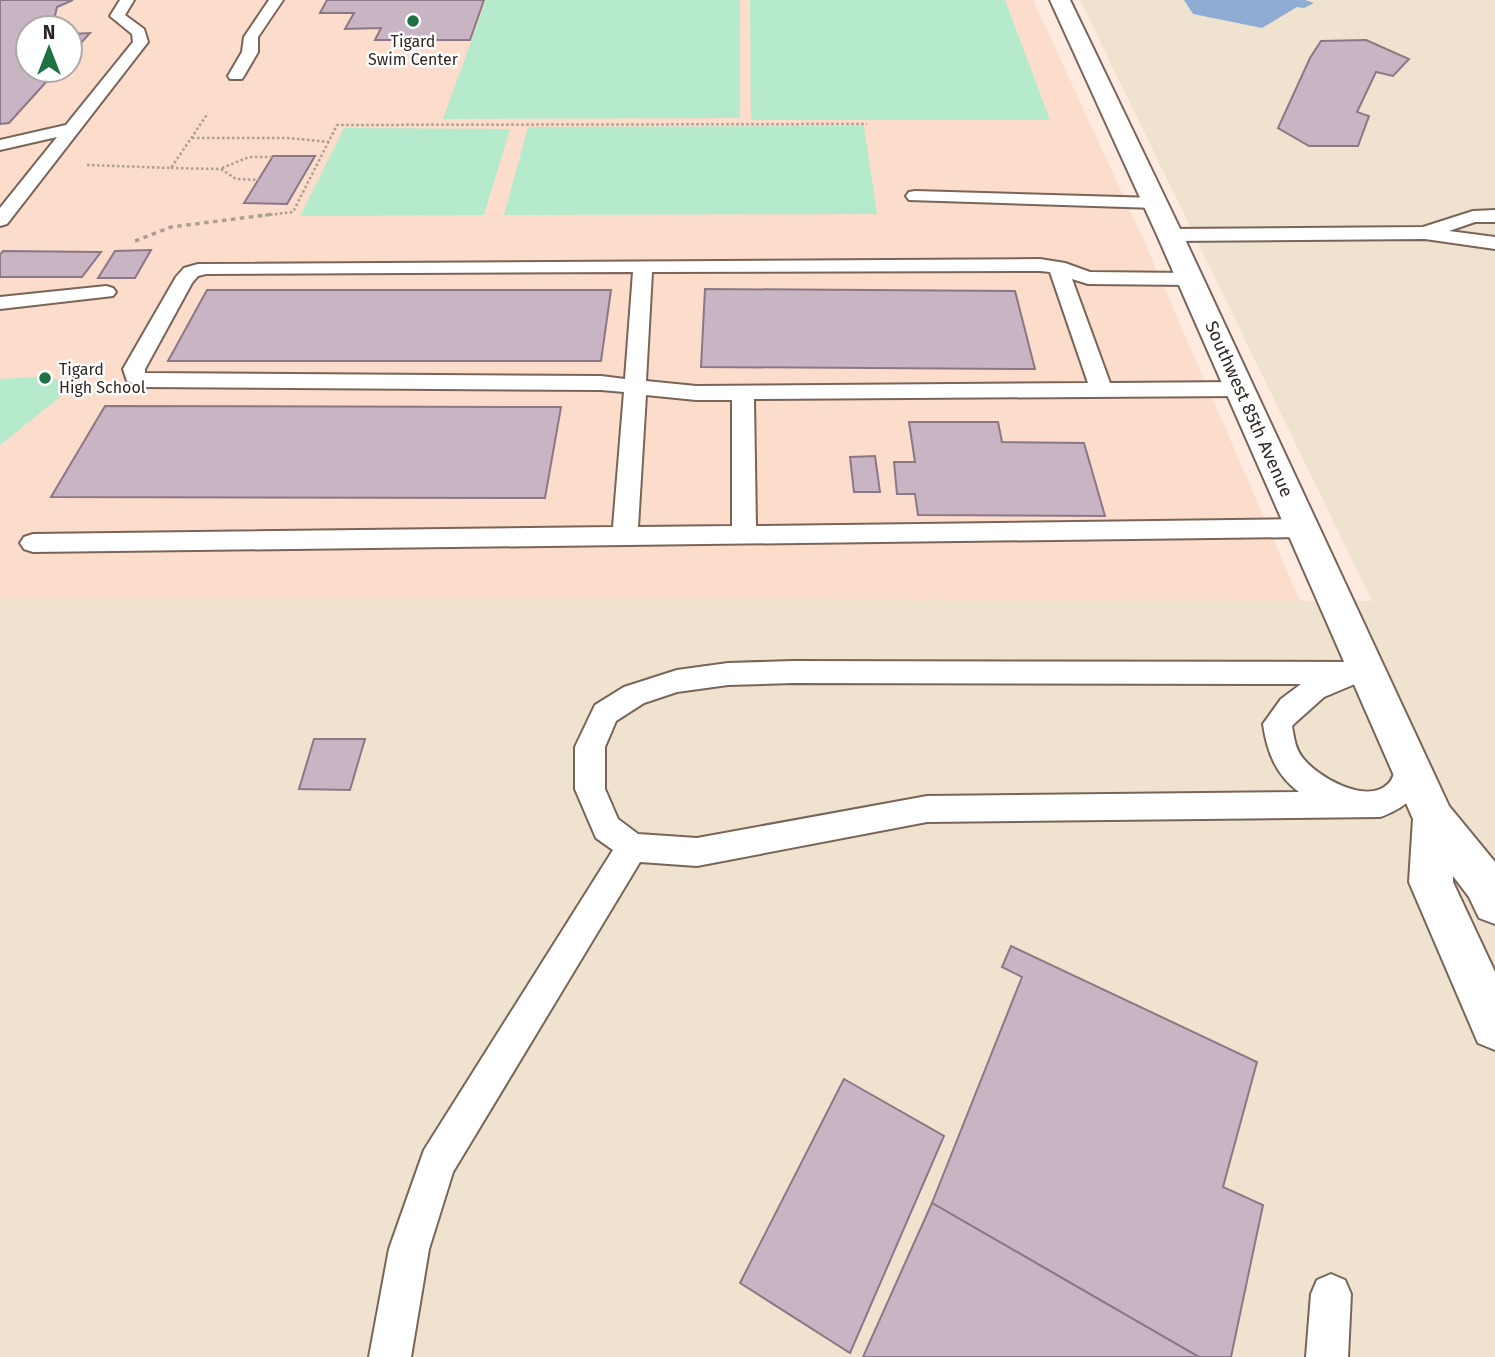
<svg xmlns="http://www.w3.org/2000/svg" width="1495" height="1357" font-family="'Fira Sans',sans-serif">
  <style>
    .built { fill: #fcdcca; fill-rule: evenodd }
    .industrial { fill: #efe3cf }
    .green { fill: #b6eacc }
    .water { fill: #8facd4 }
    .building { fill: #c9b4c4; stroke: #8b7786; stroke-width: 2 }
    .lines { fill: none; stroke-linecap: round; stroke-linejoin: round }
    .lane-casing { stroke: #796458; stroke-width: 4 }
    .street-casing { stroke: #796458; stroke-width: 4 }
    .path-far1 { stroke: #ad9e94; stroke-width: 2.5; stroke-dasharray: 2.5 2.5; stroke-linecap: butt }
    .path { stroke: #ad9e94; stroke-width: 3.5; stroke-dasharray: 4.5 4.5; stroke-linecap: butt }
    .lane { fill: #fff; fill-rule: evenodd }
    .street { fill: #fff; fill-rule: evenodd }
    .poi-dot { fill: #1e7142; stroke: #fff; stroke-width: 2.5 }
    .labels { text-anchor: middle; stroke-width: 5; stroke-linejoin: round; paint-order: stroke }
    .far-poi-label { font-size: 16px; fill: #2f2621; stroke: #fff }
    .street-label { font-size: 18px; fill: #2f2621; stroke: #fff }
  </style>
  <rect width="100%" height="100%" fill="#feeade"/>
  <path class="built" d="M0 0H1033L1140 232 1300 601 0 599ZM28 28H70V70H28Z"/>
  <polygon class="industrial" points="1080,0 1495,0 1495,1357 0,1357 0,599 1372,601"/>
  <g class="green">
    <polygon points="486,0 740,0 740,118 443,119"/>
    <polygon points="750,0 1005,0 1050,120 751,120"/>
    <polygon points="864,126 877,214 504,215 528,127"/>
    <polygon points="344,128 510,129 484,215 300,216"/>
    <polygon points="35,377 80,381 0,445 0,379"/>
  </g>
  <polygon class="water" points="1184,0 1305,0 1314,3 1304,8 1297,7 1262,28 1193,14"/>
  <g class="building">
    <polygon points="0,0 73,0 57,7 52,28 28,28 28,70 57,70 9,123 0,124"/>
    <polygon points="327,0 484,0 470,40 375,40 381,28 345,29 354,13 320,13"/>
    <polygon points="90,33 70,55 70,34"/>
    <polygon points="1366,40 1409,59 1393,76 1376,72 1357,112 1369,116 1358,146 1309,146 1278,128 1310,58 1321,41"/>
    <polygon points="273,156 315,156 287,204 244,203"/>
    <polygon points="151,250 135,278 98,278 115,251"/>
    <polygon points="3,251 101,252 82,277 0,277 0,255"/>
    <polygon points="705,289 1015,291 1035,369 701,367"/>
    <polygon points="207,290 611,290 601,361 168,361"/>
    <polygon points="105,406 561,407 545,498 51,497"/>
    <polygon points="909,422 998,422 1002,442 1084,443 1105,516 918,515 915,494 897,494 894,462 915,462"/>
    <polygon points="875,456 880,492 854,492 850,457"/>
    <polygon points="314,739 365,739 350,790 299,789"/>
    <polygon points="1011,946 1257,1062 1223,1187 1263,1205 1231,1357 1199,1357 932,1203 1022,977 1002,967"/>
    <polygon points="844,1079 944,1136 850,1353 740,1283"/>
    <polygon points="932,1203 1199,1357 863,1357"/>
  </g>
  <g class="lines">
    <g class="lane-casing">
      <g id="lane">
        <polygon points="120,0 134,0 125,15 144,29 148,42 7,224 0,226 0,208 57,137 0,150 0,140 66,125 133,42 132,34 110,16"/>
        <polygon points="269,0 283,0 258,37 258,52 244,76 242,79 230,79 228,76 242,52 244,37"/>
        <polygon points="915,191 1156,198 1165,203 1156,208 909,200 906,196 909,192"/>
        <polygon points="1495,210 1495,222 1475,222 1449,231 1495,237 1495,249 1425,239 1170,241 1161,235 1170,229 1423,227 1473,211"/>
        <path d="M1040 259 1065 263 1090 272 1190 273 1197 275 1200 279 1197 283 1190 285 1088 284 1072 279 1110 383 1240 382 1248 384 1251 389 1248 394 1240 396 754 399 756 526 1303 519 1312 522 1315 528 1312 534 1303 537 33 552 24 549 20 543 24 537 33 534 613 527 624 392 601 390 142 387 127 381 123 369 176 277 184 268 198 264ZM1040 271 1050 272 1088 383 696 386 646 381 652 272ZM633 272 625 379 601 376 145 373V369L192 283 198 276 206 274ZM646 395 696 400H732V526L638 527Z"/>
        <polygon points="106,286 113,288 116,292 113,296 0,309 0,297"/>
        <path d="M792 661 1369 662 1379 665 1383 673 1379 681 1355 684 1324 697 1295 723 1292 726C1294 737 1295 748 1302 757 1317 777 1366 805 1388 784 1396 777 1395 763 1399 754L1410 751 1421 754C1436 785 1406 808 1380 817L927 822 697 866 640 862 453 1172 429 1249 411 1357H369L389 1249 424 1150 613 850 596 838 575 789V747L595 705 624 687 677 670 728 663ZM792 683 1301 684 1281 699 1263 724C1267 752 1276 775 1299 792L927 796 697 838 638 834 618 819 605 789V747L616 721 644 703 677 692 728 685Z"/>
        <polygon points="1331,1274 1345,1280 1351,1294 1348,1357 1306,1357 1311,1294 1317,1280"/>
      </g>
    </g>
    <g class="street-casing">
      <polygon id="street" points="1050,0 1070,0 1183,235 1449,806 1495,862 1495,924 1479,918 1469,897 1453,876 1453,882 1495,972 1495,1050 1478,1043 1409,882 1413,819 1157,235"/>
    </g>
    <g class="path-far1">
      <polyline points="192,138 288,138 329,142"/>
      <polyline points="87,165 171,168 208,113"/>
      <polyline points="171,168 221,169 236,179 259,180"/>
      <polyline points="222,168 249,157 273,157"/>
      <polyline points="260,216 293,212 337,125 867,124"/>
    </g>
    <polyline class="path" points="135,241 171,227 274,214"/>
    <use href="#lane" class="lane"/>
    <use href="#street" class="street"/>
  </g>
  <g class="poi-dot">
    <circle cx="413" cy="21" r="7"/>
    <circle cx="45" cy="378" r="7"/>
  </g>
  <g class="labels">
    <g class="far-poi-label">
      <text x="413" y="47">Tigard<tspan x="413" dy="18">Swim Center</tspan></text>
      <text x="59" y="375" text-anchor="start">Tigard<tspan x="59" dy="18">High School</tspan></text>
    </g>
    <g class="street-label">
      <text transform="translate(1249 409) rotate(66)" y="6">Southwest 85th Avenue</text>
    </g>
  </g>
  <g transform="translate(49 49)"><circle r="33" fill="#ffffff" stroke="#aca8a6" stroke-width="2"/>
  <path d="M0-5L12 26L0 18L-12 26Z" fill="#1e7142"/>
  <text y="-10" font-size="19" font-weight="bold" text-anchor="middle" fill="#2f2621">N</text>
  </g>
</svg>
